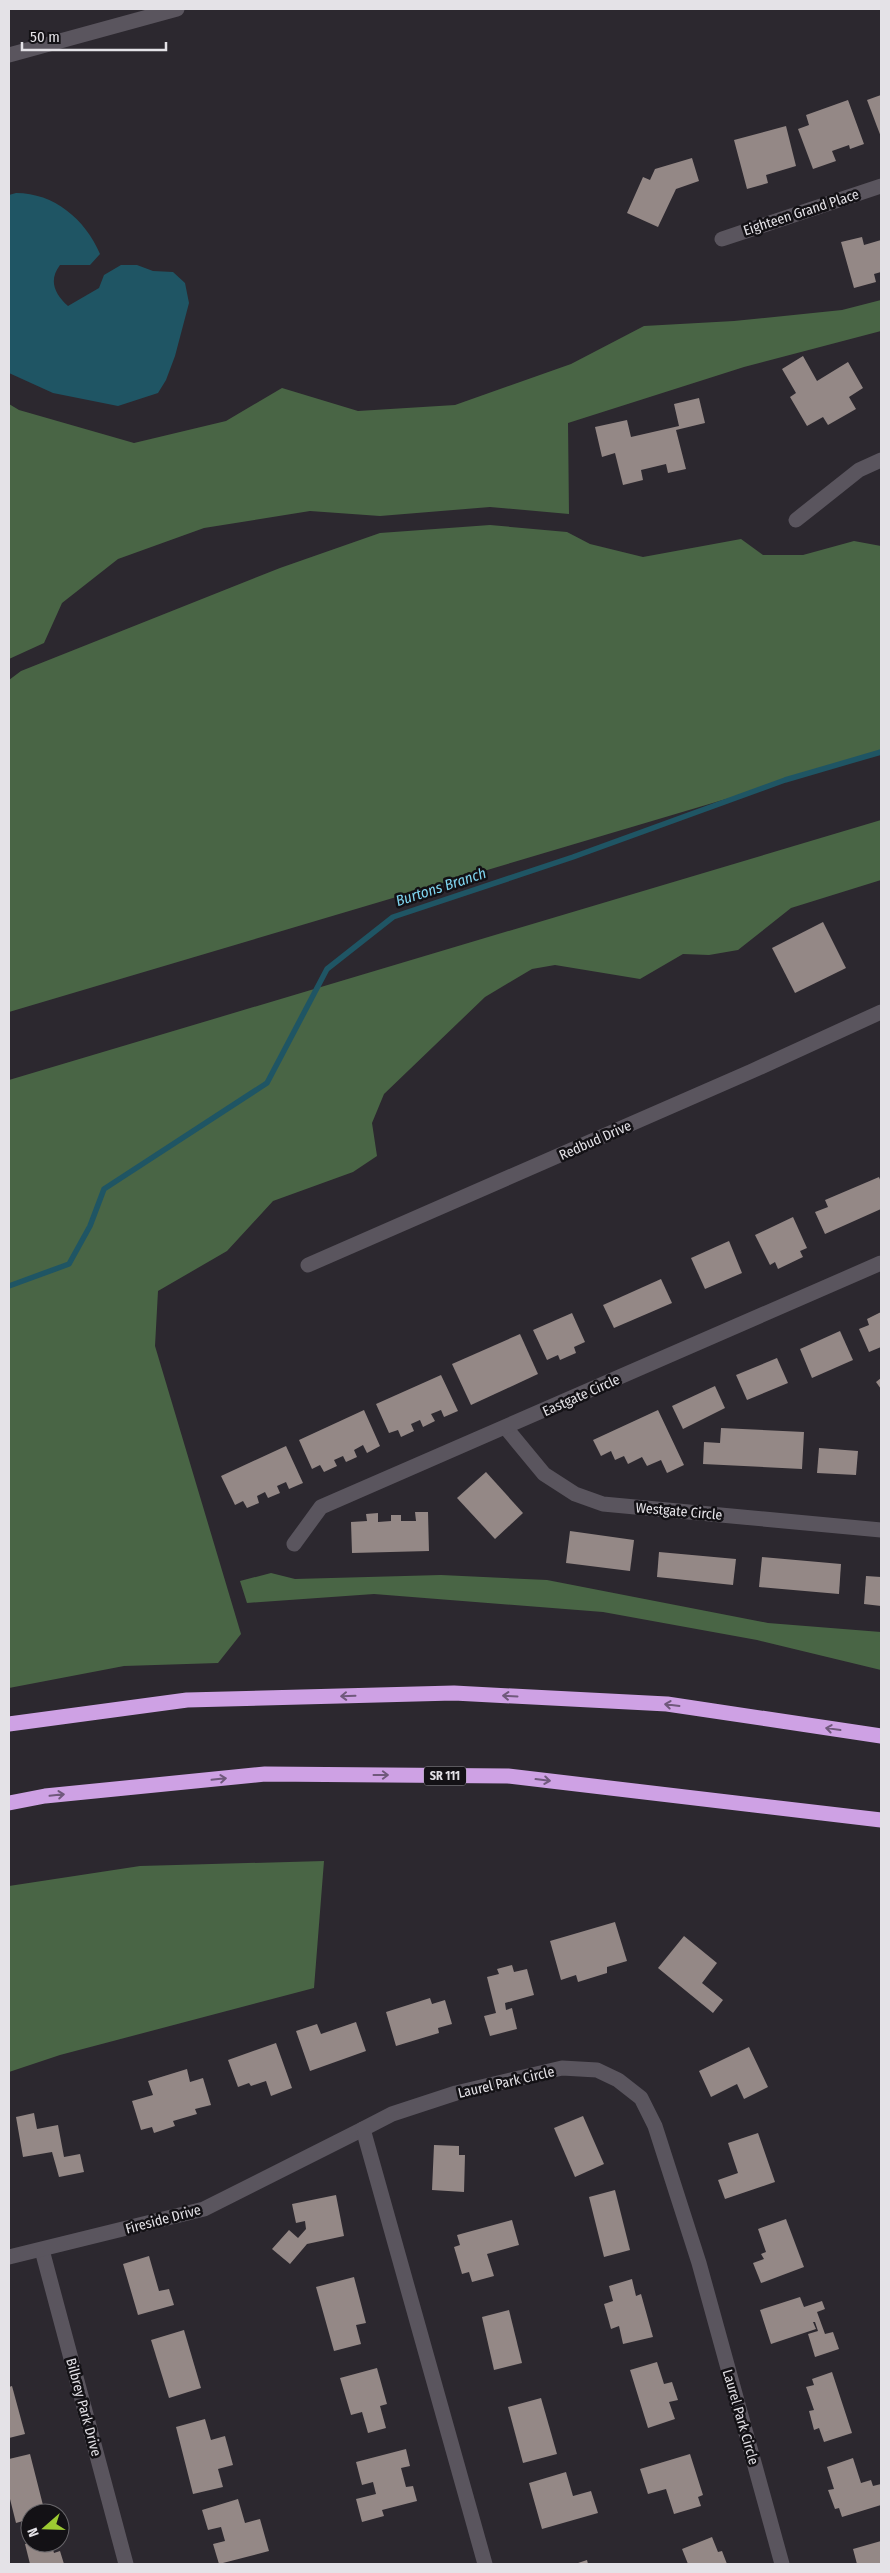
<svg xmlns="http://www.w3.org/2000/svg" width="890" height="2573" font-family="'Fira Sans Condensed',sans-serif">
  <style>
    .forest { fill: #496545 }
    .water { fill: #1f5564 }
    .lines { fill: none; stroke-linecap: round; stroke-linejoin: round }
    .stream { stroke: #1f5564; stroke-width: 5.5 }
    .building { fill: #948886 }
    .minor { stroke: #5a555e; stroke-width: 15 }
    .highway { stroke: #cea1e4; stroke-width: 15 }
    .oneway { stroke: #70597c }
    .labels { text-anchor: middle; stroke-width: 5; stroke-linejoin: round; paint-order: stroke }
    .shield { fill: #131115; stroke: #a5a3a8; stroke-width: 1 }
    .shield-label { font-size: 12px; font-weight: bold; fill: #e4e2e7 }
    .street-label { font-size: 14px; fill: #e4e2e7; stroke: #131115 }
    .water-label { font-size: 15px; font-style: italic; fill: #7fd5f0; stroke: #131115 }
  </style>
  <rect width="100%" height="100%" fill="#2c282f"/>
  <g class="forest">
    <polygon points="881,300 881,331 744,367 568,423 569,514 490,507 380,516 310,511 204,528 118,559 62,603 44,643 9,659 9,404 19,410 134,443 226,421 282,388 358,411 455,405 571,364 644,326 734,321 842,310"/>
    <polygon points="490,525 567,532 590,544 643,557 741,539 763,555 803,555 854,541 881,546 881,753 9,1012 9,680 21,671 280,568 380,533"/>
    <polygon points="881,820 881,880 791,908 738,950 709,955 683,954 640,979 555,965 532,969 485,997 384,1094 372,1123 377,1156 353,1172 273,1201 227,1251 158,1291 155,1346 241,1634 218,1663 124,1666 9,1688 9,1080"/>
    <polygon points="271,1573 295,1579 441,1575 547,1580 768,1623 881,1632 881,1670 757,1640 603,1612 374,1594 247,1603 240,1581"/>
    <polygon points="324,1861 314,1988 60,2055 9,2072 9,1886 140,1866"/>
  </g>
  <path class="water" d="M16 193C54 193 85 219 100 254L90 265H60C48 281 55 294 68 306L99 288 104 275 121 265H137L153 271 173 272 185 283 189 303 175 356 166 380 158 393 118 406 53 393 9 373V195Z"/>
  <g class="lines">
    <polyline class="stream" points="9,1286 69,1264 90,1226 104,1189 267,1083 327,969 393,917 573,857 785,780 881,752"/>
  </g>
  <g class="building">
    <polygon points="881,95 881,137 867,100"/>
    <polygon points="848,100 864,144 850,149 849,145 832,151 836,161 813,169 798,129 809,125 806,115"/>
    <polygon points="786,126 796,166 766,175 768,183 747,189 734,140"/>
    <polygon points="692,158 699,181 676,189 658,227 627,213 643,177 650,180 655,169"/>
    <polygon points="862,237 864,245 881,240 881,272 874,274 876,282 854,288 841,242"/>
    <polygon points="803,356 817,381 848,362 863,388 849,397 856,409 828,425 823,417 807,426 790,397 796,393 782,369"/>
    <polygon points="699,398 705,423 676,430 686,469 668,473 666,464 641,470 643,480 623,485 615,453 602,457 595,427 627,420 631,437 679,426 674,404"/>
    <polygon points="823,922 846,968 795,993 772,948"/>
    <polygon points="879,1177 881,1182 881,1209 825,1234 815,1212 828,1207 825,1200"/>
    <polygon points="793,1217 807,1248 800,1251 803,1257 778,1269 775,1262 770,1265 755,1235"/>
    <polygon points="729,1241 742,1273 705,1289 691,1258"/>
    <polygon points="661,1279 672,1303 614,1328 603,1305"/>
    <polygon points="881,1312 881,1347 869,1352 859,1329 869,1325 867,1319"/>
    <polygon points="572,1313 585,1342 574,1347 576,1353 560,1360 558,1355 547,1360 533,1330"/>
    <polygon points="840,1331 853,1360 812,1378 800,1349"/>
    <polygon points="520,1334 538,1374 471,1405 452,1364"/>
    <polygon points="777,1358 788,1383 747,1400 736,1375"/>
    <polygon points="441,1375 458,1411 444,1417 441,1410 431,1414 435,1421 423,1427 420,1420 411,1424 414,1431 401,1437 398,1430 389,1433 376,1404"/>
    <polygon points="881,1378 881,1389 876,1382"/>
    <polygon points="715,1386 725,1408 683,1429 672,1406"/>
    <polygon points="364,1410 380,1446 367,1453 363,1445 354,1450 357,1457 346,1462 343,1456 334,1460 337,1466 324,1472 320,1465 312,1469 299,1440"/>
    <polygon points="658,1410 684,1465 667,1473 661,1460 647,1466 642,1457 628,1464 624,1456 615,1460 611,1451 601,1456 593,1440"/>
    <polygon points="721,1428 804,1432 802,1469 703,1464 704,1442 720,1443"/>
    <polygon points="286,1446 303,1483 289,1489 286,1482 277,1486 280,1493 268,1498 265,1492 257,1496 259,1503 247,1508 243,1501 235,1505 221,1476"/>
    <polygon points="819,1448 858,1451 856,1475 817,1473"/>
    <polygon points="486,1472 523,1513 495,1539 457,1498"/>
    <polygon points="415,1512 428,1512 429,1551 352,1553 351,1522 367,1521 366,1514 378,1513 378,1522 391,1521 391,1515 401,1515 401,1521 416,1521"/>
    <polygon points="570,1531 634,1540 630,1571 566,1563"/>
    <polygon points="659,1552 736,1559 733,1585 657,1577"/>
    <polygon points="762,1557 841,1564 839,1594 759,1587"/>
    <polygon points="866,1576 881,1577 881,1606 864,1604"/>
    <polygon points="615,1922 627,1961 607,1967 607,1973 578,1982 576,1975 561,1980 550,1941"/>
    <polygon points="684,1936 717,1963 702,1983 723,2000 713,2013 658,1968"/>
    <polygon points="512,1965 514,1972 527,1969 534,1995 505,2003 506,2010 512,2008 517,2029 490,2036 484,2016 496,2013 487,1977 499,1974 497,1969"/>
    <polygon points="430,1998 432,2004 445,2000 452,2024 438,2028 439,2033 396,2046 386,2012"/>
    <polygon points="356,2022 366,2051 310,2071 296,2031 317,2024 321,2034"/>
    <polygon points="276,2043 292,2088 271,2096 266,2081 251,2086 249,2083 238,2087 228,2060"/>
    <polygon points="749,2047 768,2087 744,2099 737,2084 711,2097 699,2071"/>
    <polygon points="187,2069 190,2082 203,2078 211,2105 195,2109 197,2114 173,2121 175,2126 154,2133 152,2127 141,2130 132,2101 153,2095 148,2081"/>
    <polygon points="34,2113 37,2129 58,2125 64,2157 80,2154 84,2172 59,2177 52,2152 23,2157 16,2117"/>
    <polygon points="583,2116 604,2164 575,2177 554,2128"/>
    <polygon points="758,2133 775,2182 725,2199 718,2180 738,2173 728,2143"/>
    <polygon points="434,2145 459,2146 459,2155 465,2155 464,2192 432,2190"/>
    <polygon points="615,2190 630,2250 604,2257 589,2197"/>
    <polygon points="336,2195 344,2236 307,2244 290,2264 272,2249 289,2230 298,2238 306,2229 305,2221 296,2223 292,2204"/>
    <polygon points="786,2219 804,2267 761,2283 753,2263 764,2259 761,2254 766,2252 758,2229"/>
    <polygon points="512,2220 519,2245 487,2254 494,2276 472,2282 469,2272 462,2274 454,2247 460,2245 457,2235"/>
    <polygon points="149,2256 159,2291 169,2289 174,2305 138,2315 123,2264"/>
    <polygon points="354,2277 366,2323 356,2325 361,2344 334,2351 316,2287"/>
    <polygon points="632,2279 636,2296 641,2294 653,2337 623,2344 619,2326 611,2329 604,2304 613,2301 609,2286"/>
    <polygon points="800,2297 804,2307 822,2301 825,2309 817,2312 825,2334 833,2332 839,2349 815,2357 808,2334 818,2331 815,2322 813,2322 816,2329 771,2344 760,2310"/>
    <polygon points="509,2310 522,2363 494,2370 482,2317"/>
    <polygon points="184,2330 201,2388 169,2398 151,2340"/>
    <polygon points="657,2362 664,2384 672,2382 678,2400 669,2402 675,2419 648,2428 630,2370"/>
    <polygon points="377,2368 387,2404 380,2406 386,2428 368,2433 362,2412 351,2415 340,2378"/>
    <polygon points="832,2372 852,2433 824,2442 819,2428 814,2430 809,2411 814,2410 806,2387 814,2385 812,2379"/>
    <polygon points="12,2386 25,2434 9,2438 9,2387"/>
    <polygon points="541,2398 557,2454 523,2463 508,2407"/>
    <polygon points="205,2419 211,2440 225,2436 233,2465 218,2469 223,2487 193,2494 176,2427"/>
    <polygon points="406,2449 410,2466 401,2468 406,2487 413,2486 417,2501 382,2510 384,2516 362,2522 356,2499 376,2494 373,2482 362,2485 356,2462"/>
    <polygon points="30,2454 45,2513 30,2513 30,2519 16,2523 9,2495 9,2459"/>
    <polygon points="690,2454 703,2495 698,2497 701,2506 674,2514 666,2489 648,2494 640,2469"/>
    <polygon points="853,2458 861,2483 871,2480 873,2486 881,2484 881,2505 842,2517 839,2508 835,2509 828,2490 834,2489 827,2467"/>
    <polygon points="566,2472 573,2496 591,2491 598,2513 542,2529 529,2483"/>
    <polygon points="238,2499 245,2523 260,2519 269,2551 219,2564 213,2544 225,2541 221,2527 208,2530 202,2510"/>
    <polygon points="712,2537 718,2552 722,2551 727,2564 688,2564 682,2549"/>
    <polygon points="881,2541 881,2564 857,2564 853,2549"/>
    <polygon points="30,2543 51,2543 54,2553 60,2551 64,2564 30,2564 25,2544"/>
    <polygon points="587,2560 588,2564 575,2564"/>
  </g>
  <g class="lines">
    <g class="minor">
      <polyline points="9,55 177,9"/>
      <polyline points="722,239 881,186"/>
      <polyline points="796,520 859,470 881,460"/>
      <polyline points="308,1265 752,1071 881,1012"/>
      <polyline points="506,1428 544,1474 575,1494 603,1504 881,1530"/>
      <polyline points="294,1544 321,1507 881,1263"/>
      <polyline points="42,2250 126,2564"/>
      <polyline points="9,2257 204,2209 363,2129"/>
      <polyline points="485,2564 363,2129 392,2114 456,2093 562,2068 597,2070 618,2080 641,2098 655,2126 699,2263 782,2564"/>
    </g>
    <g class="highway">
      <polyline points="9,1724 187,1700 454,1693 667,1704 881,1736"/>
      <polyline points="9,1803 45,1796 265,1774 508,1776 881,1820"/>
    </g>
  </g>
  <defs><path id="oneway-shaft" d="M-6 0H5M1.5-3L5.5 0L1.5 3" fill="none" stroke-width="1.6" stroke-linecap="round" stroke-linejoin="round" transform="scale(1.25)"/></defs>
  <g class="oneway">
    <use href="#oneway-shaft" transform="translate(348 1696) rotate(178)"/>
    <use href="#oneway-shaft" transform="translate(510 1696) rotate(-177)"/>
    <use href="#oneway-shaft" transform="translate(672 1705) rotate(-173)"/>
    <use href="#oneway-shaft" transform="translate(833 1729) rotate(-172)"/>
    <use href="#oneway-shaft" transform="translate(381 1775)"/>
    <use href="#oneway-shaft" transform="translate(219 1779) rotate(-6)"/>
    <use href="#oneway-shaft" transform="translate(543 1780) rotate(7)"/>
    <use href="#oneway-shaft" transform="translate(57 1795) rotate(-6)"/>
  </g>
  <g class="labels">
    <rect class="shield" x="424" y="1766.5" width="42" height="19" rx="4"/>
    <g class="shield-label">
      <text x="445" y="1780">SR 111</text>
    </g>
    <g class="street-label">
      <text transform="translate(801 212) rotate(-18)" y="5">Eighteen Grand Place</text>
      <text transform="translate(595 1140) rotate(-24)" y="5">Redbud Drive</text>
      <text transform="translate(581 1395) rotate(-24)" y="5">Eastgate Circle</text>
      <text transform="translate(679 1511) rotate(5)" y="5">Westgate Circle</text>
      <text transform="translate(506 2082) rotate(-13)" y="5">Laurel Park Circle</text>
      <text transform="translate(163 2219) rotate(-15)" y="5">Fireside Drive</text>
      <text transform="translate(84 2407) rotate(75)" y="5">Bilbrey Park Drive</text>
      <text transform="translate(741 2417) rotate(74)" y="5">Laurel Park Circle</text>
    </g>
    <g class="water-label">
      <text transform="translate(441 887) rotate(-18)" y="5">Burtons Branch</text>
    </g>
  </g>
  <rect width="890" height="2573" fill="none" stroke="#e4e2e7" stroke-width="20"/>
  <g transform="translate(45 2528) rotate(250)"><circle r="24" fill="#131115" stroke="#676569"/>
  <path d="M0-4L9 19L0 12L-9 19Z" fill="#9cca32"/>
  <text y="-8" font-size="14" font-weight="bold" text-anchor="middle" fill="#e4e2e7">N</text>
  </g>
  <path d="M22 42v8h144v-8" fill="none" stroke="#e4e2e7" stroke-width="2.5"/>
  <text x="30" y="42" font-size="15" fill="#e4e2e7" stroke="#131115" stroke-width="4" paint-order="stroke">50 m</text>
</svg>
